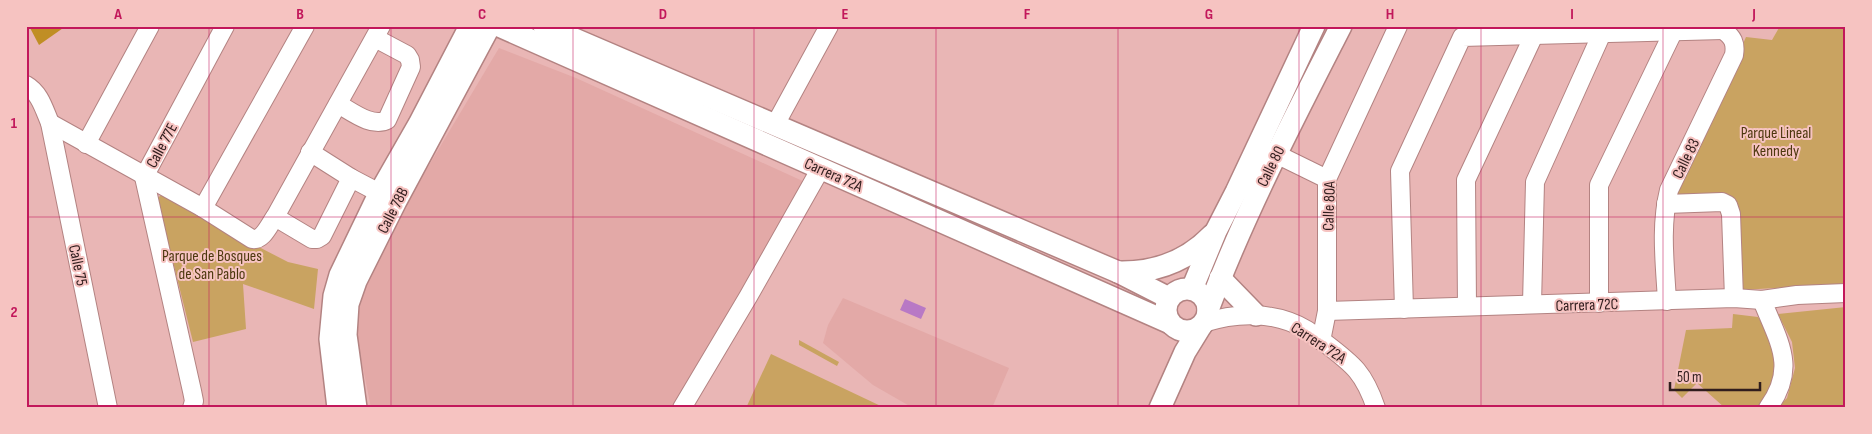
<svg xmlns="http://www.w3.org/2000/svg" width="1872" height="434" font-family="'Sofia Sans Condensed',sans-serif">
  <style>
    .built { fill: #e3a9a7 }
    .green { fill: #c9a361 }
    .forest { fill: #c08e24 }
    .water { fill: #b879c5 }
    .lines { fill: none; stroke-linecap: round; stroke-linejoin: round }
    .minor-casing { stroke: #b38382; stroke-width: 20 }
    .major-casing { stroke: #b38382; stroke-width: 24 }
    .minor { stroke: #fff; stroke-width: 18 }
    .major { stroke: #fff; stroke-width: 21 }
    .grid { fill: none; stroke: #c2185b; stroke-width: 1; stroke-opacity: 0.55 }
    .labels { text-anchor: middle; stroke-width: 4; stroke-linejoin: round; paint-order: stroke }
    .park-label { font-size: 16px; fill: #4d380e; stroke: #f6c3c1 }
    .street-label { font-size: 16px; fill: #301d1d; stroke: #f6c3c1 }
    .neatline { fill: none; stroke: #c2185b; stroke-width: 2 }
    .grid-label { font-size: 16px; text-anchor: middle; font-weight: bold; fill: #c2185b }
  </style>
  <rect width="100%" height="100%" fill="#e9b6b5"/>
  <g class="built">
    <polygon points="499,48 576,78 807,183 678,408 371,408 358,343 357,326 362,293 369,274 413,192"/>
    <polygon points="843,298 1009,368 992,408 913,408 873,385 823,343 828,325"/>
  </g>
  <g class="green">
    <polygon points="1780,26 1846,26 1846,284 1741,290 1738,210 1735,199 1726,193 1674,196 1746,37 1772,40"/>
    <polygon points="165,193 253,244 288,262 318,269 314,309 243,284 246,329 193,342 157,198"/>
    <polygon points="1846,307 1846,408 1777,408 1787,398 1795,368 1792,342 1778,314"/>
    <path d="M1733 314 1758 317C1766 330 1777 349 1777 365 1777 378 1765 400 1756 408H1725L1697 383 1682 398 1674 390 1686 330 1732 328Z"/>
    <polygon points="799,340 839,362 837,366 799,345"/>
    <polygon points="771,354 885,408 746,408"/>
  </g>
  <polygon class="forest" points="29,26 66,26 39,45"/>
  <polygon class="water" points="905,299 926,308 921,319 900,310"/>
  <g class="lines">
    <g class="minor-casing">
      <g id="minor">
        <path d="M26 85C40 93 44 109 50 123L108 408"/>
        <path d="M338 104C351 111 372 128 387 120L411 67 410 60 407 55 375 38"/>
        <path d="M50 123 203 208 252 239C263 241 269 225 275 217L381 26"/>
        <polyline points="775,125 829,26"/>
        <polyline points="86,144 150,26"/>
        <polyline points="1265,151 1276,154 1327,179"/>
        <polyline points="310,152 351,178 391,199"/>
        <polyline points="1666,204 1722,202 1728,205 1731,214 1734,298"/>
        <polyline points="203,208 305,26"/>
        <polyline points="275,217 312,239 317,239 322,236 351,178"/>
        <path d="M1762 300C1778 341 1798 367 1768 408"/>
        <path d="M1667 301C1665 264 1660 227 1669 190L1734 55C1736 43 1733 37 1723 30"/>
        <polyline points="1599,303 1599,185 1673,32"/>
        <polyline points="1532,304 1535,182 1602,33"/>
        <polyline points="1467,306 1466,180 1534,35"/>
        <polyline points="1404,309 1400,171 1462,37 1723,30"/>
        <polyline points="1327,311 1734,298 1762,300 1797,295 1846,293"/>
        <path d="M1203 323C1237 312 1275 311 1307 330 1313 334 1319 339 1325 343 1354 365 1364 373 1376 408"/>
        <polyline points="1321,341 1327,311 1327,179 1398,26"/>
        <polyline points="192,408 194,401 192,391 144,177 225,26"/>
        <polyline points="682,408 748,297 821,168"/>
      </g>
    </g>
    <g class="major-casing">
      <g id="major">
        <polyline points="499,26 1170,323"/>
        <polyline points="544,26 1118,272 1169,298"/>
        <path d="M1118 272C1155 273 1186 262 1212 235"/>
        <polyline points="1220,278 1256,315"/>
        <circle cx="1187" cy="310" r="21"/>
        <polyline points="1192,289 1216,231 1236,192 1314,26"/>
        <path d="M1208 310C1245 212 1293 120 1341 26"/>
        <polyline points="338,408 330,339 334,296 340,275 379,194 419,124 470,26"/>
        <polyline points="356,408 346,335 348,304 356,281 396,201 487,31 486,26"/>
        <polyline points="1160,408 1185,352 1201,326"/>
      </g>
    </g>
    <use href="#minor" class="minor"/>
    <use href="#major" class="major"/>
  </g>
  <path class="grid" d="M209 26V408M391 26V408M573 26V408M754 26V408M936 26V408M1118 26V408M1299 26V408M1481 26V408M1663 26V408M26 217H1846"/>
  <g class="labels">
    <g class="park-label">
      <text x="1776" y="138">Parque Lineal<tspan x="1776" dy="18">Kennedy</tspan></text>
      <text x="212" y="261">Parque de Bosques<tspan x="212" dy="18">de San Pablo</tspan></text>
    </g>
    <g class="street-label">
      <text transform="translate(161 145) rotate(-62)" y="6">Calle 77E</text>
      <text transform="translate(1685 158) rotate(-64)" y="6">Calle 83</text>
      <text transform="translate(1270 166) rotate(-64)" y="6">Calle 80</text>
      <text transform="translate(834 174) rotate(24)" y="6">Carrera 72A</text>
      <text transform="translate(1328 206) rotate(-88)" y="6">Calle 80A</text>
      <text transform="translate(392 210) rotate(-63)" y="6">Calle 78B</text>
      <text transform="translate(79 265) rotate(78)" y="6">Calle 75</text>
      <text transform="translate(1587 304) rotate(-2)" y="6">Carrera 72C</text>
      <text transform="translate(1319 342) rotate(33)" y="6">Carrera 72A</text>
    </g>
  </g>
  <rect width="1872" height="434" fill="none" stroke="#f6c3c1" stroke-width="55"/>
  <path d="M1670 382v8h90v-8" fill="none" stroke="#301d1d" stroke-width="2.5"/>
  <text x="1677" y="382" font-size="15" fill="#301d1d" stroke="#f6c3c1" stroke-width="4" paint-order="stroke">50 m</text>
  <rect x="28" y="28" width="1816" height="378" class="neatline"/>
  <g class="grid-label">
    <text x="118" y="19">A</text>
    <text x="300" y="19">B</text>
    <text x="482" y="19">C</text>
    <text x="663" y="19">D</text>
    <text x="845" y="19">E</text>
    <text x="1027" y="19">F</text>
    <text x="1209" y="19">G</text>
    <text x="1390" y="19">H</text>
    <text x="1572" y="19">I</text>
    <text x="1754" y="19">J</text>
    <text x="14" y="128">1</text>
    <text x="14" y="317">2</text>
  </g>
</svg>
